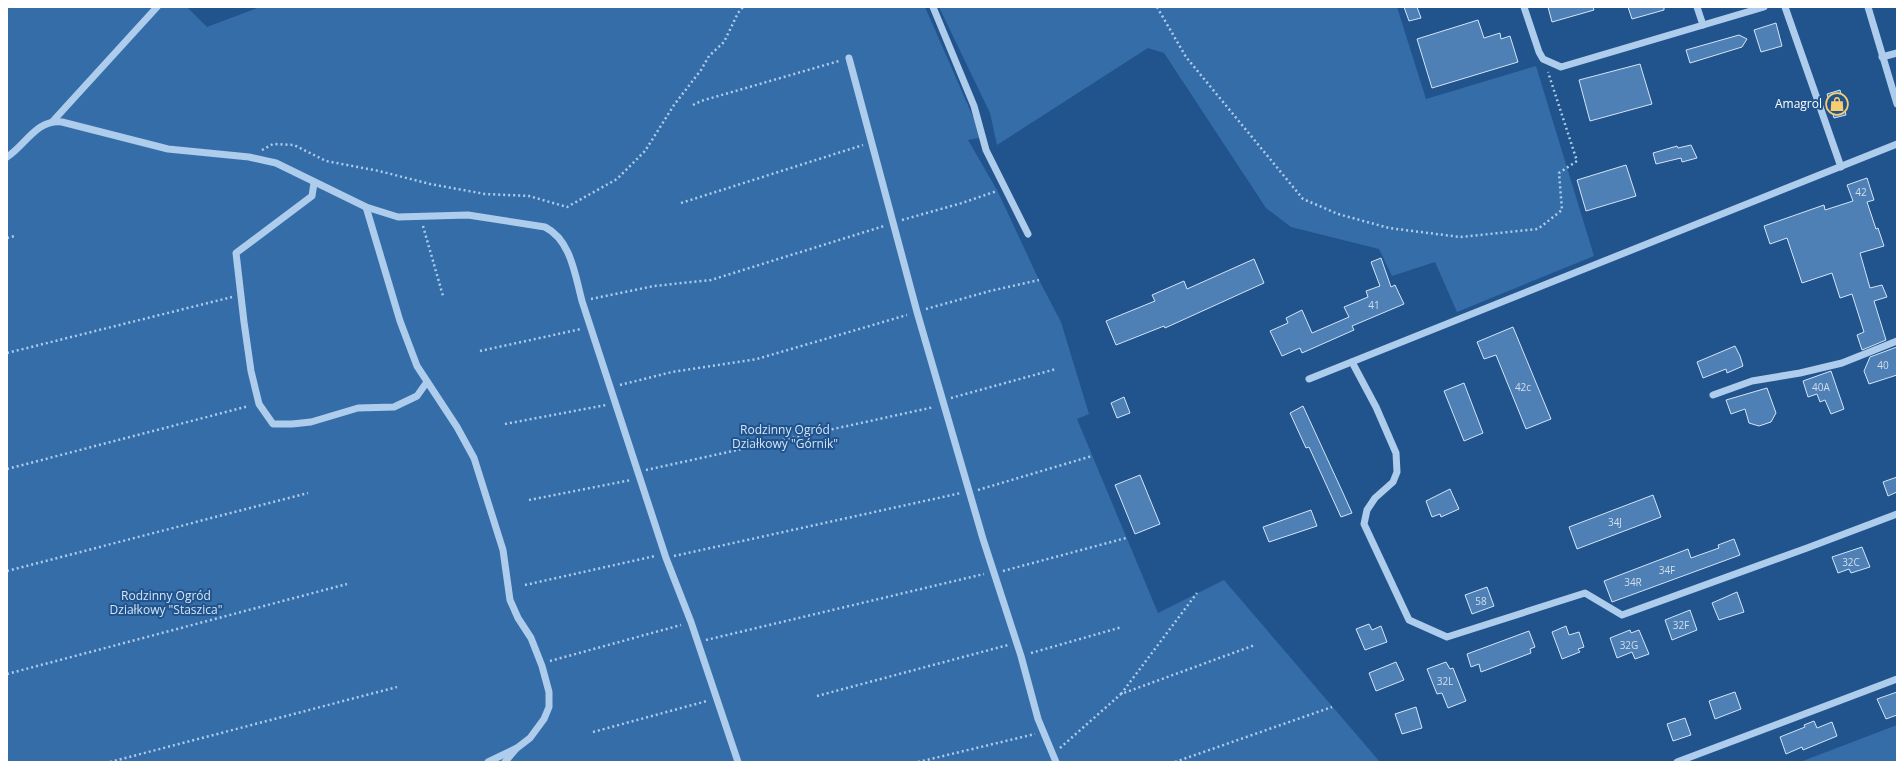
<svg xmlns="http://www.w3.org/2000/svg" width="1904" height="769" font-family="'Open Sans',sans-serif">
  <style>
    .green { fill: #356da9 }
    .building { fill: #4e7fb5; stroke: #d3e5f8 }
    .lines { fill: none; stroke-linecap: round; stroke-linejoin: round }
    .path { stroke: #aecceb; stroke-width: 2.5; stroke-dasharray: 2 3; stroke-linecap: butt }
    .minor { stroke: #aecceb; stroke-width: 7 }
    .labels { text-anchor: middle; stroke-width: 4; stroke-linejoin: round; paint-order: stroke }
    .number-label { font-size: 10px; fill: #d3dfec }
    .poi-label { font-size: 12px; fill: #fff; stroke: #21538c; text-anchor: end }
    .park-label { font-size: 12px; fill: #d3e5f8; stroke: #21538c }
  </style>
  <rect width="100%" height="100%" fill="#21538c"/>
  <g class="green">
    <polygon points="7,7 187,7 207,27 260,7 925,7 974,119 979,138 968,140 997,190 1039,280 1061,322 1089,414 1077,419 1158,613 1224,580 1380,762 7,762"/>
    <polygon points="939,7 1397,7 1426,99 1536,66 1594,256 1457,312 1435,262 1392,276 1379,249 1291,227 1266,208 1164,53 1148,48 997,145 990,113"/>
    <polygon points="1897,725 1897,762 1800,762"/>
  </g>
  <g class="building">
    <polygon points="1404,7 1417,7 1421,18 1409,21"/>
    <polygon points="1548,7 1593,7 1594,10 1552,22"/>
    <polygon points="1628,7 1664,7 1664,10 1632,19"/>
    <polygon points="1478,20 1484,38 1500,33 1501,39 1510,36 1518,62 1432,88 1417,39"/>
    <polygon points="1776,23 1782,46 1761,52 1754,30"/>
    <polygon points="1739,35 1747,39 1742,47 1690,63 1686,50"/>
    <polygon points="1640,64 1652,104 1590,121 1579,80"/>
    <polygon points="1840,90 1846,115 1834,118 1827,94"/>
    <polygon points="1691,145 1697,158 1682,162 1681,158 1656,164 1653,153 1677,146 1678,148"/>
    <polygon points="1626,165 1636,196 1586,211 1577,180"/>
    <polygon points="1867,178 1874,200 1867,202 1876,229 1878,228 1884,246 1860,253 1870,288 1882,285 1887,297 1874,301 1886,340 1862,350 1857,335 1864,332 1852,294 1840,298 1832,273 1802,283 1787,238 1770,244 1764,226 1824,205 1825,210 1853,201 1847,185"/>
    <polygon points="1381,258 1391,287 1395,285 1404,304 1352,326 1354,330 1302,353 1300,348 1282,356 1270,331 1288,323 1286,318 1302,310 1312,333 1349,317 1344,307 1368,297 1366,291 1380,286 1371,262"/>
    <polygon points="1254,259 1264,283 1165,328 1164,326 1116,345 1106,321 1155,301 1152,295 1184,281 1187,289"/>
    <polygon points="1513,327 1551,419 1526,429 1496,355 1484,359 1477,342"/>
    <polygon points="1735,346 1740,356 1743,366 1727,373 1726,369 1703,378 1697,362"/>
    <polygon points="1897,347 1897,375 1869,384 1864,371 1870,357"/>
    <polygon points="1831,371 1844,409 1831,414 1825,400 1820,402 1817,394 1808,397 1803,381"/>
    <polygon points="1464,383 1483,433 1464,441 1444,391"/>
    <polygon points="1767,388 1776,413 1771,422 1759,426 1749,423 1745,409 1731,414 1726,400"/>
    <polygon points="1124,397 1130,413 1117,418 1111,403"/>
    <polygon points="1303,406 1343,493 1352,513 1341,517 1309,447 1306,448 1290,413"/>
    <polygon points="1140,475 1160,524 1135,534 1115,485"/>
    <polygon points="1897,477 1897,492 1888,496 1883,482"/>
    <polygon points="1450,489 1459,509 1441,517 1440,514 1432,517 1426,501"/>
    <polygon points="1653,495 1661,517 1577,549 1569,527"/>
    <polygon points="1311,510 1317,526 1269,542 1263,527"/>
    <polygon points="1734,539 1740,555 1612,602 1604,581 1688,549 1691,558 1719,548 1718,545"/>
    <polygon points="1862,547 1870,567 1851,573 1849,569 1838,573 1832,557"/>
    <polygon points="1487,587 1494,606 1472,614 1465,595"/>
    <polygon points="1737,592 1744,612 1719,620 1712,603"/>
    <polygon points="1690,610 1697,630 1672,640 1665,620"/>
    <polygon points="1369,624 1372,630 1381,626 1387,642 1365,650 1356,629"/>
    <polygon points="1566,626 1569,635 1579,632 1584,647 1578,649 1580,652 1562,659 1552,632"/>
    <polygon points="1630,630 1631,633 1639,630 1649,654 1635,659 1632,652 1617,658 1610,638"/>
    <polygon points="1529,631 1535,647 1530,649 1531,653 1481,672 1479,664 1471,667 1467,654"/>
    <polygon points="1396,662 1404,680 1376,691 1369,673"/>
    <polygon points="1446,662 1450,669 1453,668 1466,701 1448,708 1442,693 1437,694 1427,669"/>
    <polygon points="1735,692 1741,709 1715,719 1709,701"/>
    <polygon points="1897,692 1897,715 1886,719 1877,699"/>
    <polygon points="1416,707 1422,728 1402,734 1395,714"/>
    <polygon points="1685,718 1691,735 1673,741 1667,724"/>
    <polygon points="1814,721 1817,728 1832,722 1837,736 1803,750 1802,747 1786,754 1780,737 1805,727 1804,725"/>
  </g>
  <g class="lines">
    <g class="path">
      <polyline points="1157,7 1186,57 1303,199 1338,214 1389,228 1460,237 1538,229 1562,210 1559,173 1577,161 1548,72"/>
      <polyline points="693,105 701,101 839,61"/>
      <polyline points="262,150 273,144 294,145 326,161 379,171 430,184 485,194 529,196 567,207 617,179 645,151 674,105 701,70 709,56 724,42 738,13 743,7"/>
      <polyline points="681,203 863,145"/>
      <polyline points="902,220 962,203 997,191"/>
      <polyline points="423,226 443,296"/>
      <polyline points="7,238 15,236"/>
      <polyline points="591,299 654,286 711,280 884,226"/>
      <polyline points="926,309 990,291 1039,280"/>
      <polyline points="480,351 581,329"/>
      <polyline points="7,353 232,297"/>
      <polyline points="620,385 672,372 757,359 907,315"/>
      <polyline points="951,398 1056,369"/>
      <polyline points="505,424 606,405"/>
      <polyline points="7,469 249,406"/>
      <polyline points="646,470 934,407"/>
      <polyline points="978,490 1092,456"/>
      <polyline points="529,500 631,480"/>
      <polyline points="674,556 961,493"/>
      <polyline points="7,571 308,493"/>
      <polyline points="1003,571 1126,538"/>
      <polyline points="525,585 655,556"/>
      <polyline points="706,640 984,574"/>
      <polyline points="1031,653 1122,627"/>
      <polyline points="550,661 681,625"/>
      <polyline points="7,674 347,584"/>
      <polyline points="1121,694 1197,593"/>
      <polyline points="817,696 1008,645"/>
      <polyline points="593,732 707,701"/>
      <polyline points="1060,748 1121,694 1255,645"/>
      <polyline points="110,762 397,687"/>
      <polyline points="918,762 1035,734"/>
      <polyline points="1175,762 1332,707"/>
    </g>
    <g class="minor">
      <polyline points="933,7 974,106 986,150 1028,234"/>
      <polyline points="1524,7 1539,52 1543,59 1561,67 1764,7"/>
      <polyline points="1697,7 1703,25"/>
      <polyline points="1785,7 1841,167"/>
      <polyline points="1868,7 1897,104"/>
      <polyline points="1882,57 1897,53"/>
      <polyline points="849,58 917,312 983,539 1021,656 1038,719 1056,762"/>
      <polyline points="53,121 157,7"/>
      <path d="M7 157C26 145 36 119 62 122L168 149 249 157 276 163 366 207 398 217 468 215 545 227C571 240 575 275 582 301L666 558 691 622 738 762"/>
      <polyline points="314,183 312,196 236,253 244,322 251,371 259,404 273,424 292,424 311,422 358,408 394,407 417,396 427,382"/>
      <polyline points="366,207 400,321 417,366 457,427 474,458 503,550 510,600 518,618 531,638 542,666 549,692 549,707 544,719 530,738 517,748 488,762"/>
      <polyline points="1352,362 1376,407 1396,453 1397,472 1393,482 1375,498 1367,510 1364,524 1409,620 1447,637 1585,593 1622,615 1807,548 1897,514"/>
      <polyline points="1309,379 1897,144"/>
      <polyline points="1713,395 1752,381 1800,373 1842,363 1897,341"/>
      <polyline points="505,762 515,750"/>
      <polyline points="1677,762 1897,679"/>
    </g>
  </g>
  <defs>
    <g id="shop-ring" transform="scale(1.15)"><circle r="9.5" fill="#21538c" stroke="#f8cc70" stroke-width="1.5"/><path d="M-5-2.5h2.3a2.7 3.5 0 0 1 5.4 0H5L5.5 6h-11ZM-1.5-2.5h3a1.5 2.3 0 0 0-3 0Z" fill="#f8cc70"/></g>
  </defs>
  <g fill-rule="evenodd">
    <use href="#shop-ring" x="1837" y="104"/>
  </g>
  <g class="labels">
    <g class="number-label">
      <text x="1861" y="196">42</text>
      <text x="1374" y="309">41</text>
      <text x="1883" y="369">40</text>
      <text x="1523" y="391">42c</text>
      <text x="1821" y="391">40A</text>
      <text x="1615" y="526">34J</text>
      <text x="1851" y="566">32C</text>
      <text x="1667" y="574">34F</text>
      <text x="1633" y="586">34R</text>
      <text x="1481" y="605">58</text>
      <text x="1681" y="629">32F</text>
      <text x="1629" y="649">32G</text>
      <text x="1445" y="685">32L</text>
    </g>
    <g class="poi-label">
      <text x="1822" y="108">Amagrol</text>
    </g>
    <g class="park-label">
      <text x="785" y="434">Rodzinny Ogród<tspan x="785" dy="14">Działkowy "Górnik"</tspan></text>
      <text x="166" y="600">Rodzinny Ogród<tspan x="166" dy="14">Działkowy "Staszica"</tspan></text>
    </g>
  </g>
  <rect width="1904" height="769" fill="none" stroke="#ffffff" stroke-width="16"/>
</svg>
